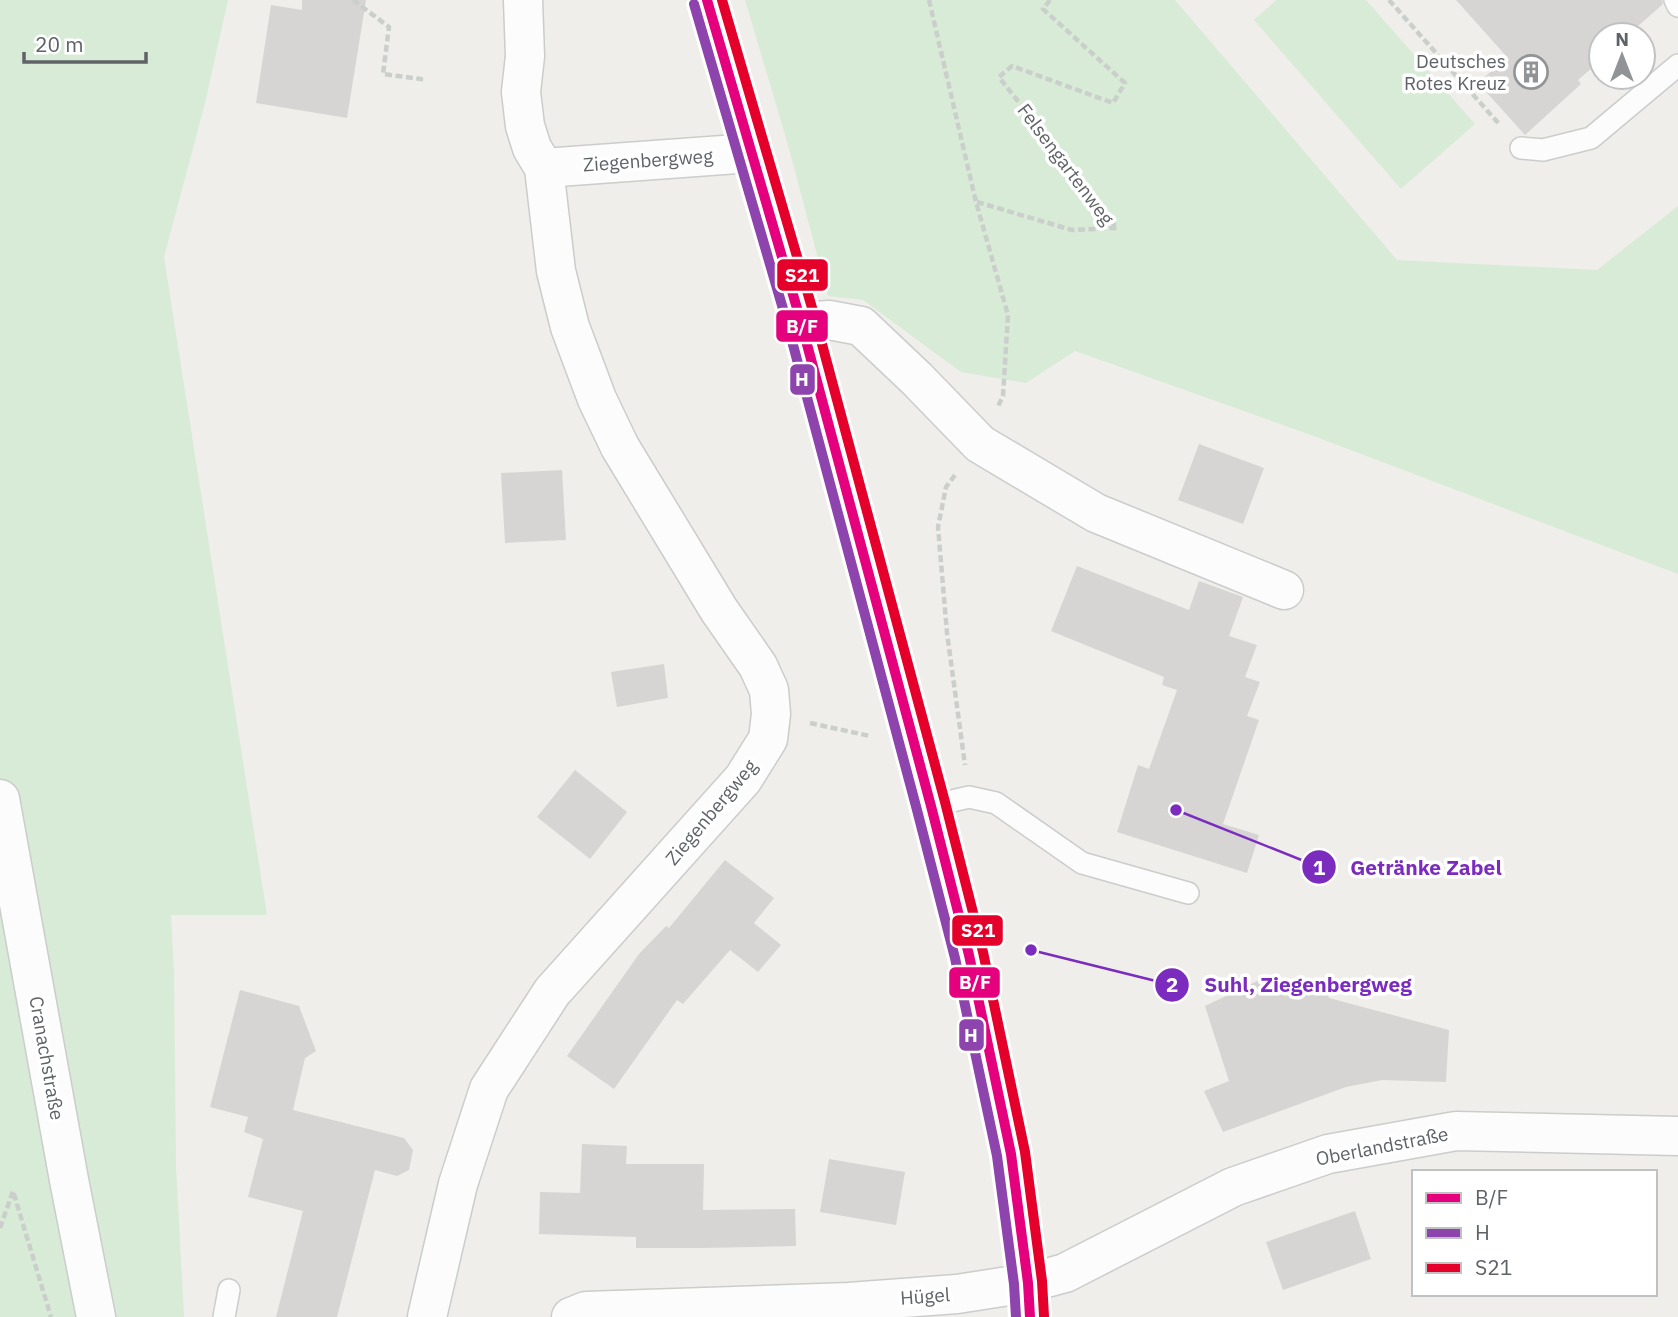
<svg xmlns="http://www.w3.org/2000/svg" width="1678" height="1317" font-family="'IBM Plex Sans',sans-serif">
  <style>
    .green { fill: #d8ebd6 }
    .building { fill: #d6d5d3 }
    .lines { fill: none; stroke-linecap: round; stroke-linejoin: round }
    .service-casing { stroke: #cbcccc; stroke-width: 24 }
    .minor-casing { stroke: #cbcccc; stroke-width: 41 }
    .tertiary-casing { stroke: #cbcccc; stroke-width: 41 }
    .path { stroke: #cacfcc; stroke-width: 4.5; stroke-dasharray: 7 3.5; stroke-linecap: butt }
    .service { stroke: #fdfcfc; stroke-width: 21 }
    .minor { stroke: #fdfcfc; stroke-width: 38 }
    .tertiary { stroke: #fdfcfc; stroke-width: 38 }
    .bus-1-casing { stroke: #fff; stroke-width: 16 }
    .bus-2-casing { stroke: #fff; stroke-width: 16 }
    .bus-3-casing { stroke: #fff; stroke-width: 16 }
    .bus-1 { stroke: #e5007d; stroke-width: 10 }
    .bus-2 { stroke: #8e44ad; stroke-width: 10 }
    .bus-3 { stroke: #e4002b; stroke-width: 10 }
    .labels { text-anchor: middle; stroke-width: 7; stroke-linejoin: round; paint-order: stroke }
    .poi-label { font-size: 19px; fill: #5f6368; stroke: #fff; text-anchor: end }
    .street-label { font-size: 19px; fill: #5f6368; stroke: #fff }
    .leader { fill: none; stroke: #7b2cbf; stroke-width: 2.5 }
    .callout-dot { fill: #7b2cbf; stroke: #fff; stroke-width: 2.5 }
    .mark-label { font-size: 21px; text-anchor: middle; font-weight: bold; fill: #fff }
    .callout-label { font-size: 21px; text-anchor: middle; font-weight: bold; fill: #7b2cbf; stroke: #fff; stroke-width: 7; stroke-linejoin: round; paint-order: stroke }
    .line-badge { stroke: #fff; stroke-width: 2.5 }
    .badge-label { font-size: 19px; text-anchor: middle; font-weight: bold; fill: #fff }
  </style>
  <rect width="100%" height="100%" fill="#efeeea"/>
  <g class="green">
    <polygon points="0,0 228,0 205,103 164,257 267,915 171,915 174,972 176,1167 184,1317 0,1317"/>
    <polygon points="745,0 1175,0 1397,260 1597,270 1678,206 1678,574 1311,435 1075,351 1026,383 961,372 863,300 828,296 788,145"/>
    <polygon points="1276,0 1366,0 1475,124 1401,189 1254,20"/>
  </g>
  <g class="building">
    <polygon points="302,0 366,0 347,118 256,103 271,5 302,10"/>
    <polygon points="1456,0 1662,0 1663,4 1628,35 1601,35 1601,60 1578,80 1581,84 1525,135 1478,83 1507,57"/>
    <polygon points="1199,444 1264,468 1243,524 1178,500"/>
    <polygon points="562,470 566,540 505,543 501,473"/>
    <polygon points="1077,566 1189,610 1199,581 1243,597 1229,636 1257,645 1245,677 1260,682 1247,716 1259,720 1223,824 1259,835 1247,873 1117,832 1138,765 1149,769 1177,690 1162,685 1164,677 1051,631"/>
    <polygon points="664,664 668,698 617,707 611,672"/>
    <polygon points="575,770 627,812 590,859 537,817"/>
    <polygon points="725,860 774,898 754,923 781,945 758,972 730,950 683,1004 677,1000 614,1089 567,1056 639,954 666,926 669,928"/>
    <polygon points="1272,974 1279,994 1328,995 1329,998 1449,1030 1446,1082 1382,1080 1346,1087 1223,1132 1204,1091 1229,1081 1205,1006"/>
    <polygon points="240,990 299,1006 316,1051 305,1058 293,1110 404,1138 413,1150 409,1170 397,1176 375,1170 337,1317 276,1317 303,1211 248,1197 263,1139 244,1132 248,1117 210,1107"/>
    <polygon points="582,1144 627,1146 626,1164 704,1164 703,1210 795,1209 796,1246 703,1248 636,1248 636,1237 539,1234 540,1192 580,1193"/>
    <polygon points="829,1159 905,1172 896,1225 820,1212"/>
    <polygon points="1355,1211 1371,1259 1283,1290 1266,1242"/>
  </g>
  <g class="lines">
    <g class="service-casing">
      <g id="service">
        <polyline points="1675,0 1678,6"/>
        <polyline points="1521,148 1543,150 1591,138 1678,65"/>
        <polyline points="931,806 969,797 996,803 1082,863 1188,893"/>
        <polyline points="224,1317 229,1290"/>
      </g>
    </g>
    <g class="minor-casing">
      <g id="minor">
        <polyline points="544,168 751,153"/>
        <polyline points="801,322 829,320 861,326 917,379 980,444 1096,513 1284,590"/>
        <polyline points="0,799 69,1180 96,1317"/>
        <polyline points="427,1317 458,1184 489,1089 552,992 743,779 768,739 771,714 769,690 758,666 719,610 620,447 597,399 570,327 556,271 544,168 532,148 525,126 521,92 525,56 523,0"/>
        <polyline points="571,1317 586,1311 849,1302 957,1294 1028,1283 1065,1273 1233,1187 1328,1154 1456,1131 1678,1136"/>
      </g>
    </g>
    <g class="tertiary-casing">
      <polyline id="tertiary" points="707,0 801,322 931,806 969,955 1011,1154 1028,1283 1030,1317"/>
    </g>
    <g class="path">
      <polyline points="353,0 389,27 383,74 421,79 420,84"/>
      <polyline points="929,0 976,202 1008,315 1003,396 998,406"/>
      <polyline points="1389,0 1500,125"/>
      <polyline points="977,202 1072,230 1117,228 999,77 1012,66 1113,103 1125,83 1043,9 1050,0"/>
      <polyline points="955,475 946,487 938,527 947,633 965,765"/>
      <polyline points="810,723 870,736"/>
      <polyline points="0,1228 13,1191 51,1317"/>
    </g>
    <use href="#service" class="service"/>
    <use href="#minor" class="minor"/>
    <use href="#tertiary" class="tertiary"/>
    <g class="bus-1-casing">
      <polyline id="bus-1" points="707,0 801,322 931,806 969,955 1011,1154 1028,1283 1030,1317"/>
    </g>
    <g class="bus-2-casing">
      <polyline id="bus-2" points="694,4 788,326 917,810 955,958 997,1156 1014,1284 1016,1317"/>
    </g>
    <g class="bus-3-casing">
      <polyline id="bus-3" points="722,0 815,318 945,802 983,952 1025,1152 1042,1281 1044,1316"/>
    </g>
    <use href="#bus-1" class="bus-1"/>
    <use href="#bus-2" class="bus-2"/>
    <use href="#bus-3" class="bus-3"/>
  </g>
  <defs>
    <g id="building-ring" transform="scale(1.75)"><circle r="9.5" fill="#fff" stroke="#919496" stroke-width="1.5"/><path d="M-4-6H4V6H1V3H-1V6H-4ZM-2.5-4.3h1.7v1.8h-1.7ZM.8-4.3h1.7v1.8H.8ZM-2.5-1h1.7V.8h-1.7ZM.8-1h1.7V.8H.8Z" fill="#919496"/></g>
  </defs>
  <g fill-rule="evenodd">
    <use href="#building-ring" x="1531" y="72"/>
  </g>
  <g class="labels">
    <g class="poi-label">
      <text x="1506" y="68">Deutsches<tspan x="1506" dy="22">Rotes Kreuz</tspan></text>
    </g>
    <g class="street-label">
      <text transform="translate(648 160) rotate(-4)" y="7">Ziegenbergweg</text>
      <text transform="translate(1066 164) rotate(53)" y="7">Felsengartenweg</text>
      <text transform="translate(711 812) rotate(-50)" y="7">Ziegenbergweg</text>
      <text transform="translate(47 1058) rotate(80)" y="7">Cranachstraße</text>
      <text transform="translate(1382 1146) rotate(-11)" y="7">Oberlandstraße</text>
      <text transform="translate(925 1296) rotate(-4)" y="7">Hügel</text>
    </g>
  </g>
  <path class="leader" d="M1176 810L1319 867M1031 950L1172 985"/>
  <g class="callout-dot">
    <circle cx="1176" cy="810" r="7"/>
    <circle cx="1031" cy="950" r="7"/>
    <circle cx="1319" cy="867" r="18"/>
    <circle cx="1172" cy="985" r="18"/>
  </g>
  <g class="mark-label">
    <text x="1319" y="875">1</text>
    <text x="1172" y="992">2</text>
  </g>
  <g class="callout-label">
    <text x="1426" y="875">Getränke Zabel</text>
    <text x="1308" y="992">Suhl, Ziegenbergweg</text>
  </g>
  <g class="line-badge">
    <rect x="776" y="258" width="53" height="34" rx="7" fill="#e4002b"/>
    <rect x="775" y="309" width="54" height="34" rx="7" fill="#e5007d"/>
    <rect x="789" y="363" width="27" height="33" rx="7" fill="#8e44ad"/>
    <rect x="951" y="914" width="53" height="33" rx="7" fill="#e4002b"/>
    <rect x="948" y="966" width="53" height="33" rx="7" fill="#e5007d"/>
    <rect x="958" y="1018" width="27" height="34" rx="7" fill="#8e44ad"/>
  </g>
  <g class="badge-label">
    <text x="802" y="282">S21</text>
    <text x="802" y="333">B/F</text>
    <text x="802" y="386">H</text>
    <text x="978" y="937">S21</text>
    <text x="975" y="989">B/F</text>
    <text x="971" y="1042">H</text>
  </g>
  <rect x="1412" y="1170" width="245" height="126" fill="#ffffff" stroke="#bfc1c3" stroke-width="2"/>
  <rect x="1426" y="1193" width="35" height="10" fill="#e5007d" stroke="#bfc1c3" stroke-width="2"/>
  <text x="1475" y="1205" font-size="21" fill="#5f6368">B/F</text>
  <rect x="1426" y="1228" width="35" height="10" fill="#8e44ad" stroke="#bfc1c3" stroke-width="2"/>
  <text x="1475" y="1240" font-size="21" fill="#5f6368">H</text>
  <rect x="1426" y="1263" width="35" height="10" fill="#e4002b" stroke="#bfc1c3" stroke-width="2"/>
  <text x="1475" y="1275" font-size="21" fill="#5f6368">S21</text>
  <g transform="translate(1622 56)"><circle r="33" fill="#ffffff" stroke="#bfc1c3" stroke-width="2"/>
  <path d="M0-5L12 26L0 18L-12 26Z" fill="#919496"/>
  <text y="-10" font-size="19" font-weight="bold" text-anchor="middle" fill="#5f6368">N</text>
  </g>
  <path d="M24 52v10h122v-10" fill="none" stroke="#5f6368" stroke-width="3.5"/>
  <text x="35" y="52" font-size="21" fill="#5f6368" stroke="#ffffff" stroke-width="5" paint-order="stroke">20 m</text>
</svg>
